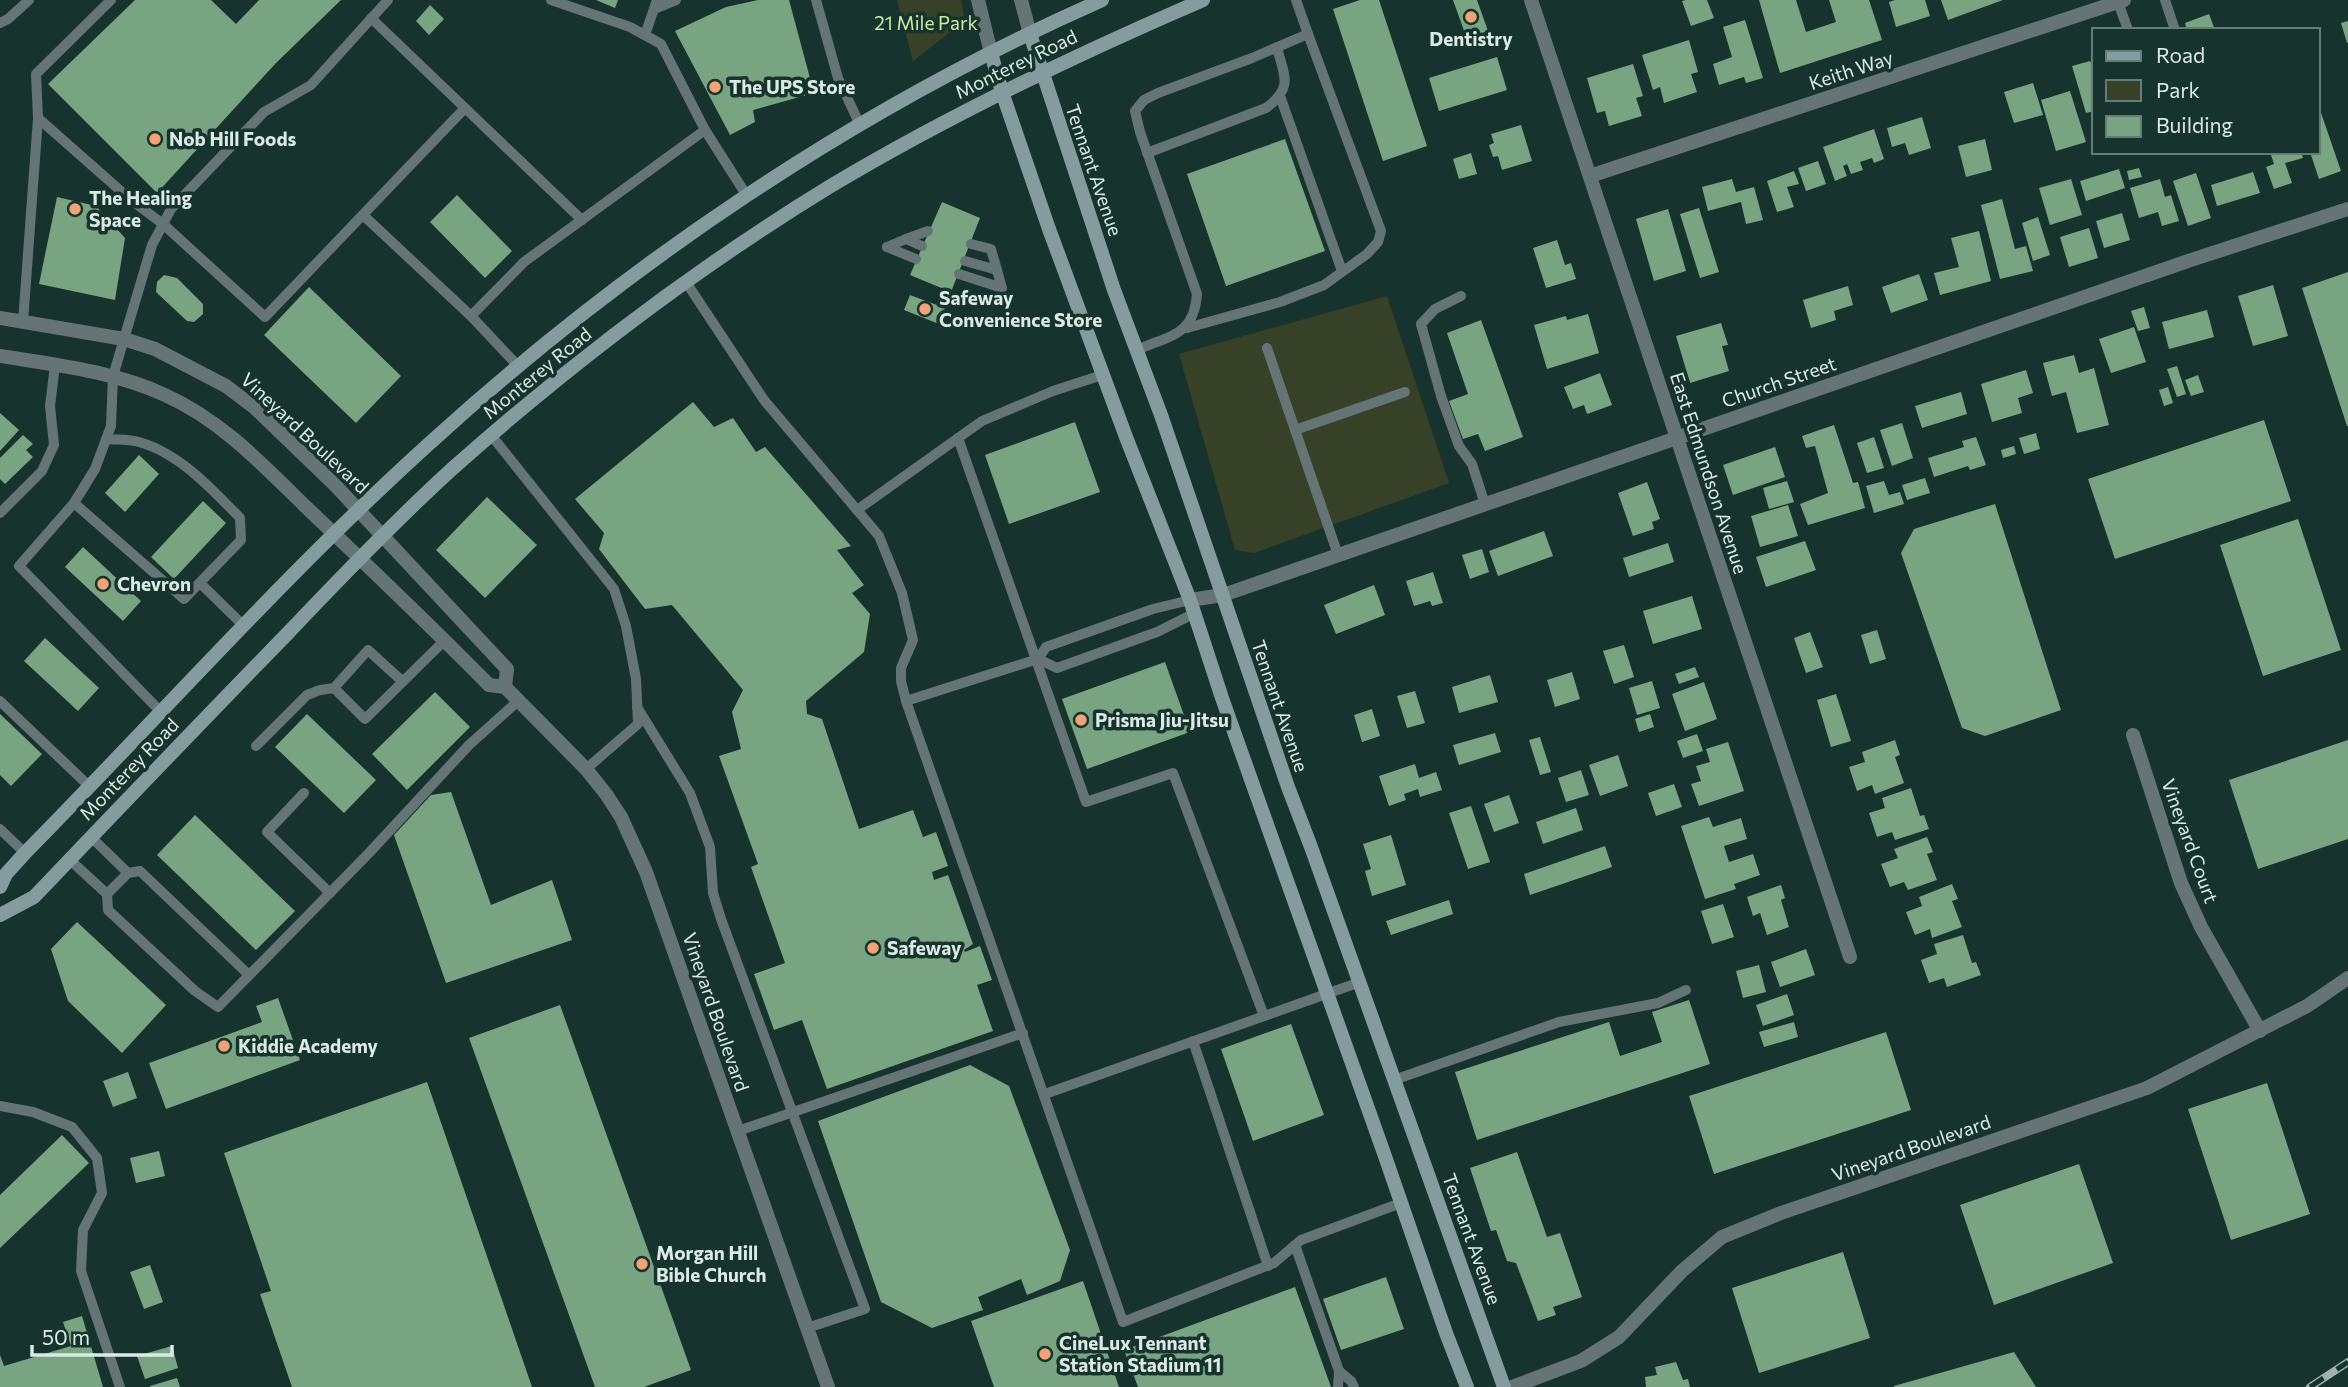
<svg xmlns="http://www.w3.org/2000/svg" width="2348" height="1387" font-family="Commissioner,sans-serif">
  <style>
    .green { fill: #374128 }
    .building { fill: #79a482 }
    .lines { fill: none; stroke-linecap: round; stroke-linejoin: round }
    .service { stroke: #657475; stroke-width: 10 }
    .minor { stroke: #657475; stroke-width: 14 }
    .tertiary { stroke: #657475; stroke-width: 14 }
    .secondary { stroke: #849c9d; stroke-width: 14 }
    .rail-casing { stroke: #9db2ac; stroke-width: 8 }
    .rail { stroke: #16342d; stroke-width: 5; stroke-dasharray: 16; stroke-linecap: butt }
    .poi-dot { fill: #efa377; stroke: #16342d; stroke-width: 2.5 }
    .labels { text-anchor: middle; stroke-width: 7; stroke-linejoin: round; paint-order: stroke }
    .park-label { font-size: 19px; fill: #cfeca4; stroke: #16342d }
    .poi-label { font-size: 19px; font-weight: bold; fill: #daebe6; stroke: #16342d; text-anchor: start }
    .street-label { font-size: 19px; fill: #daebe6; stroke: #16342d }
  </style>
  <rect width="100%" height="100%" fill="#16342d"/>
  <g class="green">
    <polygon points="897,0 961,0 964,16 950,32 913,61"/>
    <polygon points="1387,296 1449,483 1254,553 1235,550 1179,354"/>
  </g>
  <g class="building">
    <polygon points="135,0 211,0 236,24 259,0 341,0 276,63 157,193 48,84"/>
    <polygon points="596,0 618,0 615,8"/>
    <polygon points="758,0 789,0 814,93 753,110 755,122 730,135 675,31 726,7"/>
    <polygon points="1360,0 1379,0 1427,146 1383,161 1333,9"/>
    <polygon points="1453,0 1477,0 1488,31 1467,39"/>
    <polygon points="1686,0 1707,0 1714,18 1691,26 1682,1"/>
    <polygon points="1759,0 1796,0 1806,32 1836,22 1829,0 1869,0 1882,40 1780,73"/>
    <polygon points="1895,0 1925,0 1930,16 1896,27 1889,2"/>
    <polygon points="1941,0 2003,0 1948,20"/>
    <polygon points="430,5 444,19 429,35 416,21"/>
    <polygon points="2209,14 2215,30 2187,30 2185,23"/>
    <polygon points="1745,20 1763,78 1746,83 1744,77 1719,85 1713,64 1732,57 1723,27"/>
    <polygon points="2348,21 2348,43 2347,43 2341,23"/>
    <polygon points="1689,40 1698,72 1691,74 1697,92 1664,103 1660,87 1653,90 1642,55"/>
    <polygon points="1497,57 1507,90 1439,111 1429,78"/>
    <polygon points="2090,61 2094,69 2094,111 2086,113 2072,66"/>
    <polygon points="1633,64 1643,96 1636,98 1642,116 1609,126 1605,111 1597,113 1587,78"/>
    <polygon points="2033,83 2043,115 2014,123 2004,92"/>
    <polygon points="2070,91 2086,142 2056,151 2041,100"/>
    <polygon points="2319,107 2341,171 2319,179 2310,152 2318,152"/>
    <polygon points="1922,117 1931,148 1909,155 1905,143 1892,147 1887,128"/>
    <polygon points="1521,125 1532,161 1502,170 1498,156 1493,157 1489,145 1494,143 1491,134"/>
    <polygon points="1874,129 1884,159 1874,163 1872,158 1860,162 1863,170 1851,174 1847,164 1843,166 1847,176 1835,181 1823,147"/>
    <polygon points="1285,139 1325,251 1226,286 1187,174"/>
    <polygon points="1985,139 1992,170 1966,177 1958,146"/>
    <polygon points="2270,152 2301,152 2303,158 2285,163 2292,183 2274,189 2266,167 2274,164"/>
    <polygon points="1471,153 1477,174 1459,179 1453,159"/>
    <polygon points="1818,161 1826,184 1806,191 1798,168"/>
    <polygon points="2139,168 2142,177 2129,180 2127,171"/>
    <polygon points="2119,169 2125,188 2086,201 2080,181"/>
    <polygon points="1794,171 1799,184 1787,187 1794,207 1777,212 1767,181"/>
    <polygon points="2253,172 2260,193 2217,206 2211,185"/>
    <polygon points="2196,173 2211,218 2188,226 2173,181"/>
    <polygon points="1732,179 1736,192 1754,187 1763,220 1746,224 1741,202 1708,211 1702,187"/>
    <polygon points="2071,179 2082,215 2050,225 2039,188"/>
    <polygon points="2160,179 2165,197 2171,195 2179,221 2162,226 2158,212 2139,218 2130,188"/>
    <polygon points="457,195 512,251 485,278 430,222"/>
    <polygon points="57,197 96,206 125,238 115,300 39,284"/>
    <polygon points="2002,199 2015,249 2026,246 2033,271 2000,279 1981,205"/>
    <polygon points="942,202 980,218 951,292 910,275"/>
    <polygon points="1699,208 1719,272 1700,278 1680,214"/>
    <polygon points="1668,209 1686,271 1654,281 1636,219"/>
    <polygon points="2122,213 2130,240 2104,248 2096,221"/>
    <polygon points="2038,217 2050,255 2033,261 2022,223"/>
    <polygon points="2089,228 2098,258 2069,267 2060,237"/>
    <polygon points="1979,231 1991,281 1940,295 1934,273 1959,267 1951,238"/>
    <polygon points="1557,240 1565,265 1571,263 1576,279 1546,288 1533,248"/>
    <polygon points="2348,272 2348,426 2347,426 2302,288"/>
    <polygon points="1919,274 1928,300 1891,313 1882,287"/>
    <polygon points="164,275 177,278 203,304 203,314 194,322 187,321 156,292 157,282"/>
    <polygon points="2273,285 2288,336 2253,346 2238,296"/>
    <polygon points="1848,286 1853,305 1834,311 1836,320 1811,328 1803,300"/>
    <polygon points="309,287 401,376 356,423 264,335"/>
    <polygon points="910,295 945,308 939,324 904,310"/>
    <polygon points="2144,307 2150,328 2138,331 2131,311"/>
    <polygon points="2207,310 2214,337 2169,349 2162,322"/>
    <polygon points="1588,314 1599,353 1547,369 1534,325 1566,316 1567,320"/>
    <polygon points="1481,320 1523,437 1485,451 1478,434 1463,439 1449,401 1468,394 1447,333"/>
    <polygon points="1721,323 1728,345 1722,346 1729,371 1690,383 1676,336"/>
    <polygon points="2134,327 2146,362 2111,373 2099,339"/>
    <polygon points="2074,355 2079,373 2094,368 2109,425 2077,433 2066,392 2052,396 2043,363"/>
    <polygon points="2177,366 2186,394 2177,397 2167,369"/>
    <polygon points="2026,370 2033,393 2018,398 2022,413 1992,422 1981,384"/>
    <polygon points="1600,373 1612,405 1587,414 1584,405 1573,409 1564,387"/>
    <polygon points="2198,375 2204,392 2191,396 2185,380"/>
    <polygon points="2168,387 2173,403 2164,406 2159,390"/>
    <polygon points="1961,392 1967,414 1922,428 1915,406"/>
    <polygon points="693,402 714,427 733,418 756,452 765,447 851,546 837,550 864,585 852,593 870,614 864,652 806,701 807,714 822,719 859,829 913,810 923,837 936,832 948,866 932,872 934,880 948,875 973,944 964,950 965,952 980,946 992,980 977,985 993,1031 827,1089 802,1020 774,1030 754,974 785,963 751,867 758,864 719,756 741,749 732,712 743,690 672,605 645,609 599,549 604,533 575,499"/>
    <polygon points="0,413 19,430 0,451"/>
    <polygon points="2264,420 2291,501 2115,559 2088,479"/>
    <polygon points="1075,422 1100,492 1009,524 985,455"/>
    <polygon points="1902,423 1913,458 1892,466 1880,430"/>
    <polygon points="1834,425 1853,483 1858,482 1865,508 1808,525 1800,504 1828,493 1815,446 1806,448 1802,436"/>
    <polygon points="2036,433 2040,449 2024,454 2019,438"/>
    <polygon points="23,435 33,444 26,450 33,457 5,484 0,479 0,458"/>
    <polygon points="1874,437 1884,468 1867,473 1857,443"/>
    <polygon points="1976,437 1986,465 1970,470 1968,466 1934,477 1928,458 1964,447 1962,441"/>
    <polygon points="2014,446 2016,454 2003,458 2001,450"/>
    <polygon points="1775,447 1785,477 1733,495 1723,465"/>
    <polygon points="139,455 159,474 125,512 105,493"/>
    <polygon points="1925,478 1930,493 1907,500 1902,485"/>
    <polygon points="1787,481 1794,502 1769,509 1763,488"/>
    <polygon points="1884,481 1889,495 1900,492 1904,504 1874,513 1866,486"/>
    <polygon points="1647,482 1660,519 1652,522 1654,529 1633,536 1618,493"/>
    <polygon points="487,497 537,545 485,598 436,550"/>
    <polygon points="203,501 226,523 174,579 151,557"/>
    <polygon points="1995,504 2061,710 1985,736 1962,728 1901,553 1914,529"/>
    <polygon points="1788,505 1798,536 1760,547 1751,516"/>
    <polygon points="2298,519 2341,650 2263,676 2220,545"/>
    <polygon points="1544,531 1553,556 1498,576 1489,551"/>
    <polygon points="1805,541 1816,570 1766,587 1756,557"/>
    <polygon points="1668,543 1674,562 1629,577 1623,558"/>
    <polygon points="83,547 141,601 123,621 65,567"/>
    <polygon points="1482,549 1489,572 1470,579 1462,555"/>
    <polygon points="1433,572 1443,603 1432,606 1430,601 1414,606 1406,581"/>
    <polygon points="1374,585 1385,615 1336,634 1324,605"/>
    <polygon points="1692,596 1702,629 1653,644 1643,611"/>
    <polygon points="1877,630 1886,659 1870,664 1861,635"/>
    <polygon points="1810,632 1823,667 1806,673 1794,638"/>
    <polygon points="45,638 99,688 78,711 24,661"/>
    <polygon points="1624,645 1634,677 1614,684 1603,651"/>
    <polygon points="1165,662 1190,732 1087,769 1062,699"/>
    <polygon points="1695,667 1699,677 1679,684 1675,674"/>
    <polygon points="1572,672 1580,699 1555,707 1547,680"/>
    <polygon points="1490,675 1498,702 1459,713 1452,687"/>
    <polygon points="1652,681 1660,708 1637,715 1629,688"/>
    <polygon points="1704,682 1717,719 1685,731 1672,694"/>
    <polygon points="1415,691 1425,723 1407,728 1397,696"/>
    <polygon points="435,692 470,727 407,790 372,754"/>
    <polygon points="1836,694 1851,741 1831,747 1817,700"/>
    <polygon points="1372,709 1380,736 1362,742 1354,715"/>
    <polygon points="0,714 42,754 11,786 0,775"/>
    <polygon points="307,714 376,780 344,813 275,747"/>
    <polygon points="1650,714 1654,727 1639,732 1635,719"/>
    <polygon points="1495,733 1501,752 1459,765 1453,745"/>
    <polygon points="1697,734 1703,751 1683,758 1677,741"/>
    <polygon points="1540,737 1551,772 1540,775 1529,740"/>
    <polygon points="1895,740 1900,755 1895,757 1904,783 1875,794 1872,785 1857,791 1849,767 1865,762 1862,752"/>
    <polygon points="2348,740 2348,839 2258,869 2229,780"/>
    <polygon points="1728,742 1744,791 1699,806 1691,784 1701,781 1696,766 1710,762 1706,749"/>
    <polygon points="1618,755 1628,786 1600,796 1589,765"/>
    <polygon points="1415,764 1419,778 1436,772 1442,790 1420,797 1418,789 1404,794 1406,800 1389,806 1379,776"/>
    <polygon points="1581,770 1589,795 1566,802 1558,778"/>
    <polygon points="1674,784 1682,807 1656,816 1648,793"/>
    <polygon points="1911,788 1920,816 1924,815 1929,829 1895,840 1892,832 1877,837 1869,813 1885,808 1882,798"/>
    <polygon points="451,792 491,905 552,880 572,940 446,983 394,835 431,795"/>
    <polygon points="1509,795 1519,823 1494,832 1484,804"/>
    <polygon points="1471,806 1490,862 1468,869 1449,813"/>
    <polygon points="1576,808 1583,830 1543,844 1536,822"/>
    <polygon points="195,815 295,911 256,950 157,855"/>
    <polygon points="1709,817 1713,827 1741,818 1747,839 1724,846 1729,862 1753,854 1760,875 1734,884 1736,889 1705,899 1681,826"/>
    <polygon points="1391,835 1406,885 1372,896 1365,871 1371,869 1363,844"/>
    <polygon points="1927,837 1933,852 1927,854 1937,880 1908,890 1904,882 1890,887 1881,864 1898,858 1894,849"/>
    <polygon points="1605,846 1612,867 1530,895 1524,874"/>
    <polygon points="1952,884 1958,899 1952,901 1962,927 1932,938 1930,929 1915,935 1906,912 1922,906 1919,897"/>
    <polygon points="1781,885 1785,898 1781,900 1789,927 1767,935 1760,913 1753,916 1747,897"/>
    <polygon points="1449,900 1453,914 1391,935 1386,921"/>
    <polygon points="1723,904 1734,937 1712,944 1701,911"/>
    <polygon points="77,922 166,1005 122,1053 68,1001 51,949"/>
    <polygon points="1963,935 1972,963 1976,962 1981,975 1947,987 1944,978 1929,983 1921,960 1937,954 1934,944"/>
    <polygon points="1806,949 1815,975 1780,987 1771,962"/>
    <polygon points="1759,965 1766,992 1743,998 1736,971"/>
    <polygon points="1787,994 1794,1015 1763,1026 1756,1005"/>
    <polygon points="278,998 300,1060 166,1109 149,1063 262,1022 256,1006"/>
    <polygon points="1689,1000 1710,1064 1477,1140 1455,1072 1609,1022 1620,1056 1662,1042 1652,1012"/>
    <polygon points="560,1005 691,1370 644,1387 595,1387 469,1038"/>
    <polygon points="1794,1022 1798,1037 1764,1047 1759,1032"/>
    <polygon points="1291,1024 1324,1115 1253,1141 1221,1049"/>
    <polygon points="1886,1032 1911,1110 1714,1174 1689,1096"/>
    <polygon points="970,1065 1009,1086 1070,1250 1060,1281 1027,1295 1021,1279 978,1297 983,1310 932,1328 881,1302 818,1121"/>
    <polygon points="128,1072 137,1098 113,1107 103,1081"/>
    <polygon points="427,1082 532,1387 292,1387 260,1294 271,1291 224,1153"/>
    <polygon points="2267,1083 2310,1214 2231,1240 2188,1109"/>
    <polygon points="62,1135 89,1163 0,1248 0,1195"/>
    <polygon points="159,1151 165,1176 136,1183 130,1158"/>
    <polygon points="1517,1152 1547,1237 1560,1233 1582,1297 1553,1307 1556,1315 1538,1321 1516,1263 1507,1261 1496,1230 1491,1231 1470,1168"/>
    <polygon points="2079,1164 2113,1263 1994,1305 1960,1205"/>
    <polygon points="1843,1252 1870,1338 1759,1373 1732,1288"/>
    <polygon points="150,1265 163,1302 144,1309 130,1272"/>
    <polygon points="1386,1277 1404,1329 1341,1350 1323,1299"/>
    <polygon points="1083,1281 1119,1387 994,1387 971,1321"/>
    <polygon points="1295,1287 1331,1387 1138,1387 1124,1350"/>
    <polygon points="82,1316 103,1387 0,1387 0,1355 4,1366 71,1346 63,1322"/>
    <polygon points="172,1346 178,1368 145,1379 137,1356"/>
    <polygon points="2014,1352 2036,1387 1894,1387 1894,1386"/>
    <polygon points="1676,1362 1683,1380 1688,1379 1690,1387 1646,1387 1645,1377 1657,1375 1655,1367"/>
    <polygon points="177,1378 180,1387 150,1387 150,1386"/>
  </g>
  <g class="lines">
    <g class="service">
      <polyline points="551,0 630,27 661,44 705,130 747,196"/>
      <polyline points="816,0 838,78 860,125"/>
      <polyline points="2165,0 2175,30"/>
      <polyline points="2118,2 2128,30"/>
      <polyline points="654,9 676,0"/>
      <polyline points="371,18 582,220"/>
      <polyline points="0,23 8,19 29,0"/>
      <polyline points="645,35 657,0"/>
      <polyline points="1280,96 1342,271"/>
      <polyline points="38,118 36,74 111,0"/>
      <path d="M1147 153 1266 108C1293 88 1285 77 1277 48"/>
      <polyline points="363,215 471,316 518,366"/>
      <polyline points="906,239 928,231"/>
      <polyline points="971,244 991,249 997,270"/>
      <polyline points="887,247 906,239 922,246"/>
      <polyline points="887,247 916,259"/>
      <polyline points="965,261 997,270 1002,288"/>
      <polyline points="959,274 1002,288"/>
      <polyline points="686,282 764,400 879,536 902,593 913,640 901,668 901,681 906,701 1123,1322 1274,1263 1301,1240 1401,1203"/>
      <polyline points="1461,296 1435,309 1421,324 1441,396 1459,446 1472,464 1485,504"/>
      <polyline points="471,316 524,262 705,130"/>
      <polyline points="23,322 38,118 131,200 163,224 265,317 465,108"/>
      <polyline points="1187,328 1280,302 1324,285 1367,254 1378,242 1381,231 1308,34"/>
      <polyline points="1267,348 1338,555"/>
      <path d="M1137 350C1170 335 1194 336 1197 294L1140 132 1135 111 1144 100 1158 93 1252 58 1308 34 1296 0"/>
      <polyline points="1295,430 1405,392"/>
      <polyline points="491,435 614,589 626,626 636,679 638,724 586,769"/>
      <polyline points="958,438 1086,802 1173,773 1264,1016"/>
      <path d="M74 503 184 599 241 540 240 518C212 489 179 453 139 442 129 439 117 440 106 439"/>
      <polyline points="857,510 982,421 1053,391 1102,375"/>
      <polyline points="0,513 42,471 54,445 50,406 55,365"/>
      <polyline points="200,583 244,626"/>
      <polyline points="1190,600 1153,609 1046,647 1038,659 1057,668 1157,632 1193,614"/>
      <polyline points="402,681 368,650 334,688 365,719 445,640"/>
      <polyline points="0,701 90,787"/>
      <polyline points="906,701 1038,659"/>
      <polyline points="637,707 690,793 710,847 713,893 721,919 865,1309 807,1328"/>
      <polyline points="161,712 19,566 74,503 95,469 111,426 113,376 124,339 152,245 171,209 264,112 311,85 388,0"/>
      <polyline points="256,746 307,695 320,690 334,688"/>
      <polyline points="304,793 267,832 330,893"/>
      <polyline points="0,829 25,853"/>
      <polyline points="91,837 128,873"/>
      <polyline points="70,860 107,894 108,910 195,991 218,1007 369,853 469,745 518,701"/>
      <polyline points="107,894 128,873 140,871 249,975"/>
      <polyline points="1193,1041 1268,1266"/>
      <polyline points="1394,1080 1559,1022 1658,1003 1686,990"/>
      <polyline points="1045,1094 1360,982"/>
      <polyline points="0,1106 33,1112 72,1127 97,1158 102,1193 83,1230 81,1271 120,1387"/>
      <polyline points="738,1131 1023,1033"/>
      <polyline points="1295,1245 1339,1371 1338,1387"/>
      <polyline points="1339,1371 1351,1381 1354,1387"/>
    </g>
    <g class="minor">
      <polyline points="1531,0 1850,957"/>
      <polyline points="1590,176 2124,0"/>
      <polyline points="1190,600 1223,595 2194,259 2348,209"/>
      <polyline points="2133,735 2181,883 2201,927 2260,1031"/>
    </g>
    <g class="tertiary">
      <polyline points="978,0 991,53"/>
      <polyline points="1021,0 1030,34"/>
      <polyline points="0,318 124,339 155,349 226,386 255,408 335,485 507,669 505,687"/>
      <path d="M0 356C56 365 113 371 165 395 221 420 263 465 306 507 368 566 429 624 489 685L505 687 586 769 606 794 621 817 646 872 828 1387"/>
      <polyline points="1512,1387 1581,1361 1619,1337 1682,1271 1722,1237 1781,1213 2147,1088 2307,1006 2348,978"/>
    </g>
    <g class="secondary">
      <polyline points="1030,34 1114,290 1161,415 1288,787 1311,847 1504,1387"/>
      <polyline points="991,53 1002,92 1049,229 1126,437 1190,600 1222,698 1386,1159 1446,1333 1467,1387"/>
      <path d="M0 887 6 874 25 853C160 716 288 571 431 442 629 262 857 108 1102 0"/>
      <path d="M0 915 34 897C118 809 203 720 288 633 341 577 395 521 452 469 569 365 695 269 829 187 949 115 1075 55 1203 0"/>
    </g>
    <g class="rail-casing">
      <polyline id="rail" points="2310,1387 2348,1362"/>
    </g>
    <use href="#rail" class="rail"/>
  </g>
  <g class="poi-dot">
    <circle cx="1471" cy="17" r="7"/>
    <circle cx="715" cy="87" r="7"/>
    <circle cx="155" cy="139" r="7"/>
    <circle cx="75" cy="209" r="7"/>
    <circle cx="925" cy="309" r="7"/>
    <circle cx="103" cy="584" r="7"/>
    <circle cx="1081" cy="720" r="7"/>
    <circle cx="873" cy="948" r="7"/>
    <circle cx="224" cy="1046" r="7"/>
    <circle cx="642" cy="1264" r="7"/>
    <circle cx="1045" cy="1354" r="7"/>
  </g>
  <g class="labels">
    <g class="park-label">
      <text x="926" y="30">21 Mile Park</text>
    </g>
    <g class="poi-label">
      <text x="1471" y="46" text-anchor="middle">Dentistry</text>
      <text x="729" y="94">The UPS Store</text>
      <text x="169" y="146">Nob Hill Foods</text>
      <text x="89" y="205">The Healing<tspan x="89" dy="22">Space</tspan></text>
      <text x="939" y="305">Safeway<tspan x="939" dy="22">Convenience Store</tspan></text>
      <text x="117" y="591">Chevron</text>
      <text x="1095" y="727">Prisma Jiu-Jitsu</text>
      <text x="887" y="955">Safeway</text>
      <text x="238" y="1053">Kiddie Academy</text>
      <text x="656" y="1260">Morgan Hill<tspan x="656" dy="22">Bible Church</tspan></text>
      <text x="1059" y="1350">CineLux Tennant<tspan x="1059" dy="22">Station Stadium 11</tspan></text>
    </g>
    <g class="street-label">
      <text transform="translate(1016 64) rotate(-26)" y="7">Monterey Road</text>
      <text transform="translate(1851 70) rotate(-18)" y="7">Keith Way</text>
      <text transform="translate(1094 170) rotate(71)" y="7">Tennant Avenue</text>
      <text transform="translate(537 373) rotate(-39)" y="7">Monterey Road</text>
      <text transform="translate(1779 382) rotate(-19)" y="7">Church Street</text>
      <text transform="translate(305 433) rotate(43)" y="7">Vineyard Boulevard</text>
      <text transform="translate(1709 473) rotate(72)" y="7">East Edmundson Avenue</text>
      <text transform="translate(1280 706) rotate(71)" y="7">Tennant Avenue</text>
      <text transform="translate(129 769) rotate(-46)" y="7">Monterey Road</text>
      <text transform="translate(2190 841) rotate(70)" y="7">Vineyard Court</text>
      <text transform="translate(716 1012) rotate(71)" y="7">Vineyard Boulevard</text>
      <text transform="translate(1911 1148) rotate(-19)" y="7">Vineyard Boulevard</text>
      <text transform="translate(1472 1239) rotate(70)" y="7">Tennant Avenue</text>
    </g>
  </g>
  <rect x="2092" y="28" width="228" height="126" fill="#16342d" stroke="#647d77" stroke-width="2"/>
  <rect x="2106" y="51" width="35" height="10" fill="#849c9d" stroke="#647d77" stroke-width="2"/>
  <text x="2156" y="63" font-size="21" fill="#daebe6">Road</text>
  <rect x="2106" y="80" width="35" height="21" fill="#374128" stroke="#647d77" stroke-width="2"/>
  <text x="2156" y="98" font-size="21" fill="#daebe6">Park</text>
  <rect x="2106" y="116" width="35" height="21" fill="#79a482" stroke="#647d77" stroke-width="2"/>
  <text x="2156" y="133" font-size="21" fill="#daebe6">Building</text>
  <path d="M32 1345v10h140v-10" fill="none" stroke="#daebe6" stroke-width="3.5"/>
  <text x="42" y="1345" font-size="21" fill="#daebe6" stroke="#16342d" stroke-width="5" paint-order="stroke">50 m</text>
</svg>
